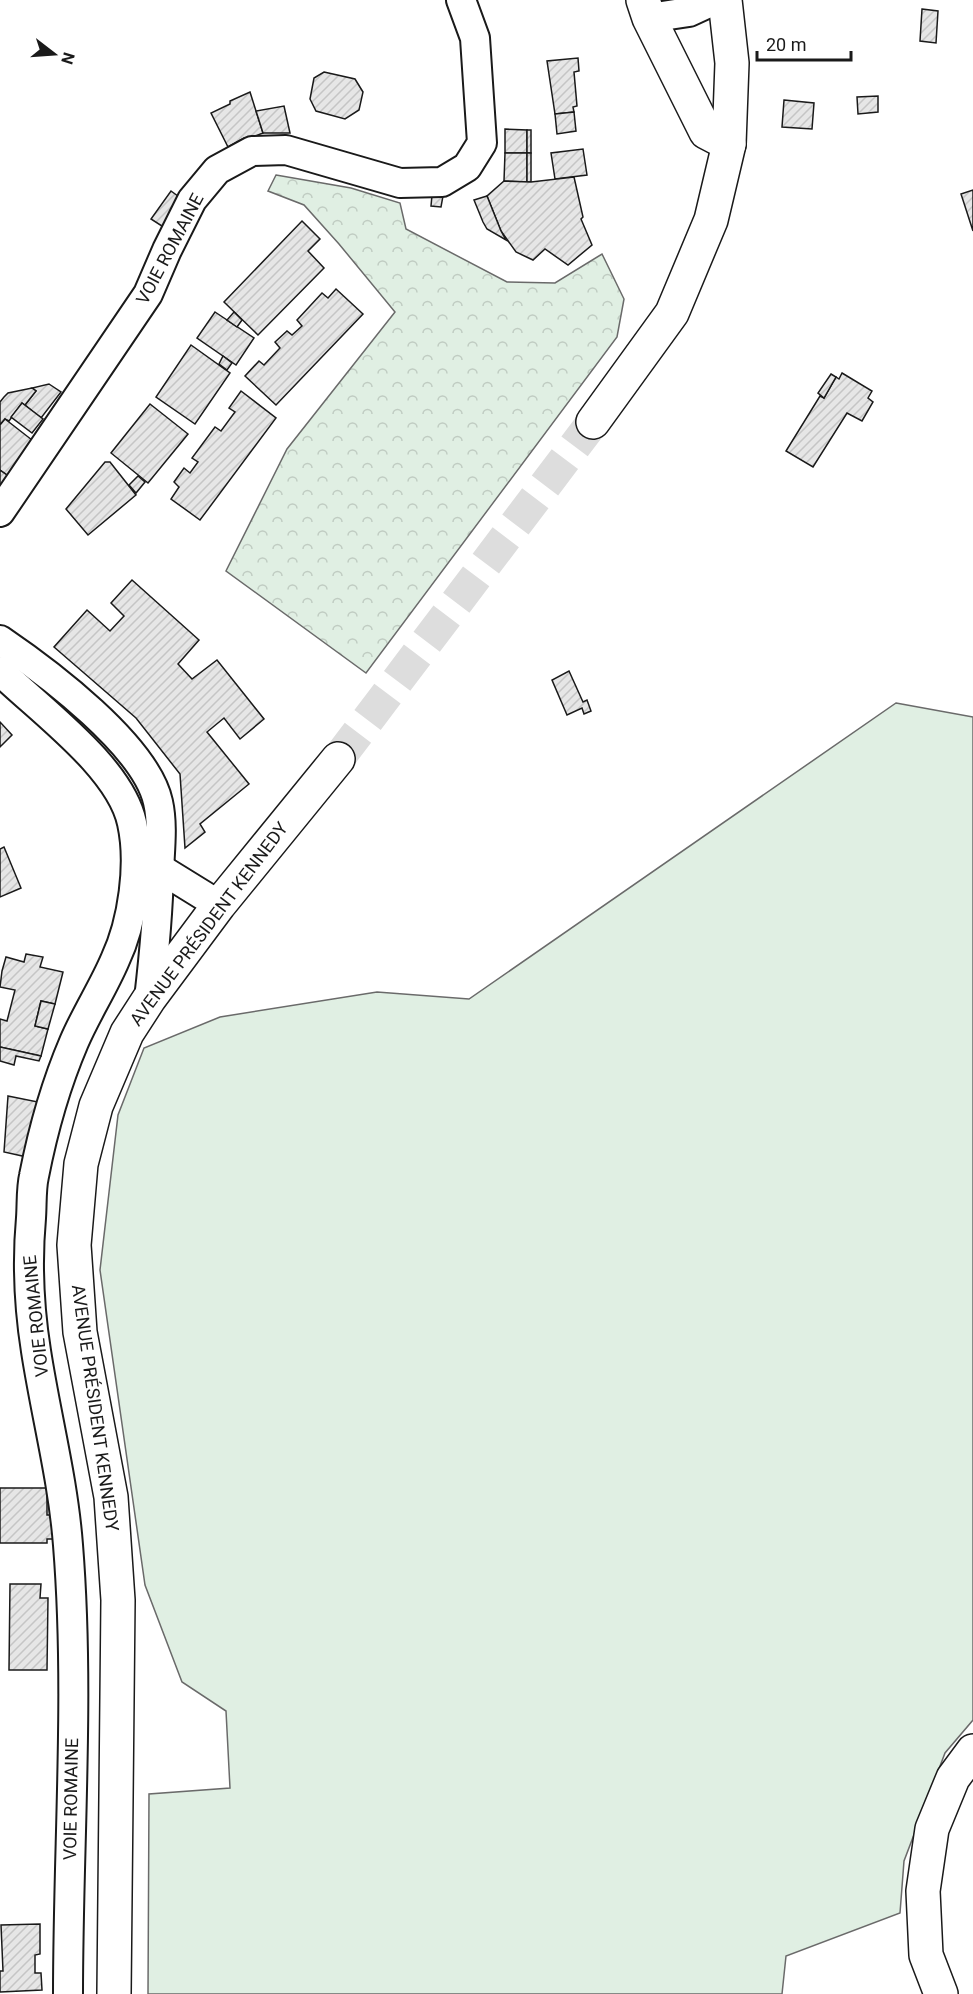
<svg xmlns="http://www.w3.org/2000/svg" width="973" height="1994" font-family="Roboto,sans-serif">
  <style>
    .green { fill: #e0efe3; stroke: #6a6a6a; stroke-width: 1.5 }
    .forest { fill: url(#forest-crowns); stroke: #6a6a6a; stroke-width: 1.5 }
    .building { fill: url(#building-hatch); stroke: #1a1a1a; stroke-width: 1.5 }
    .lines { fill: none; stroke-linecap: round; stroke-linejoin: round }
    .primary-tunnel { stroke: #ddd; stroke-width: 33; stroke-dasharray: 33 16; stroke-linecap: butt }
    .minor-casing { stroke: #1a1a1a; stroke-width: 32 }
    .secondary-casing { stroke: #1a1a1a; stroke-width: 36 }
    .primary-casing { stroke: #1a1a1a; stroke-width: 36 }
    .minor { stroke: #fff; stroke-width: 28 }
    .secondary { stroke: #fff; stroke-width: 33 }
    .primary { stroke: #fff; stroke-width: 33 }
    .labels { text-anchor: middle; stroke-width: 4.5; stroke-linejoin: round; paint-order: stroke }
    .street-label { font-size: 18px; fill: #1a1a1a; stroke: #fff }
  </style>
  <defs>
    <pattern id="forest-crowns" width="20" height="18" patternUnits="userSpaceOnUse" patternTransform="scale(1.5)"><rect width="20" height="18" fill="#e0efe3"/><path d="M2 6a3 3 0 1 1 6 0M12 15a3 3 0 1 1 6 0" fill="none" stroke="#c0ccc2"/></pattern>
    <pattern id="building-hatch" width="6" height="6" patternUnits="userSpaceOnUse" patternTransform="scale(1.5)"><rect width="6" height="6" fill="#e6e6e6"/><path d="M-1 1l2-2M0 6l6-6M5 7l2-2" fill="none" stroke="#c5c5c5"/></pattern>
  </defs>
  <rect width="100%" height="100%" fill="#fff"/>
  <polygon class="green" points="896,703 973,717 973,1720 945,1753 904,1861 900,1913 786,1956 782,1994 148,1994 149,1794 230,1788 226,1711 182,1682 145,1585 100,1270 118,1115 144,1048 220,1017 377,992 469,999"/>
  <polygon class="forest" points="276,175 351,188 400,203 406,229 507,282 555,283 602,254 624,299 617,337 366,673 226,571 287,449 395,312 339,244 304,205 268,191"/>
  <g class="building">
    <polygon points="922,9 938,11 936,43 920,41"/>
    <polygon points="578,58 579,71 574,72 577,106 573,107 574,112 555,114 547,61"/>
    <polygon points="324,72 355,79 363,92 359,110 345,119 316,111 310,99 314,78"/>
    <polygon points="250,92 263,133 245,140 244,138 228,147 211,113 230,104 230,101"/>
    <polygon points="878,96 878,112 858,114 857,97"/>
    <polygon points="784,100 814,103 812,129 782,127"/>
    <polygon points="284,106 290,133 263,133 256,111"/>
    <polygon points="574,112 576,131 557,134 555,114"/>
    <polygon points="505,129 527,130 527,153 505,153"/>
    <rect x="527" y="130" width="4" height="23"/>
    <polygon points="583,149 587,175 555,179 551,153"/>
    <polygon points="505,153 527,153 527,182 504,181"/>
    <rect x="527" y="153" width="4" height="29"/>
    <polygon points="574,177 583,217 581,219 592,245 568,265 545,249 533,260 516,252 501,231 487,196 504,181 531,182"/>
    <polygon points="973,190 973,231 961,194"/>
    <polygon points="171,191 186,202 168,230 151,219"/>
    <polygon points="432,195 443,196 441,207 431,206"/>
    <polygon points="487,196 501,231 506,240 487,229 483,222 474,200"/>
    <polygon points="302,221 320,239 308,251 324,268 258,335 224,302"/>
    <polygon points="336,289 363,314 276,405 245,376 259,361 264,365 280,348 275,342 287,331 292,335 302,326 297,320 322,293 328,298"/>
    <polygon points="215,312 254,338 236,365 197,338"/>
    <polygon points="234,312 242,320 237,327 227,320"/>
    <polygon points="191,345 230,373 195,424 156,397"/>
    <polygon points="223,356 232,363 227,370 219,364"/>
    <polygon points="842,373 872,391 868,398 873,402 862,421 847,413 813,467 786,451 820,396 824,398 836,377 839,379"/>
    <polygon points="831,374 836,377 824,398 818,393"/>
    <polygon points="49,384 61,392 41,418 25,405 36,391 32,388"/>
    <polygon points="32,388 36,391 25,405 22,403 9,421 5,419 0,425 0,402 4,397 8,393"/>
    <polygon points="241,391 276,418 200,520 171,499 179,487 174,482 184,468 190,473 198,462 192,458 215,427 221,431 235,412 229,408"/>
    <polygon points="22,403 43,419 32,433 11,417"/>
    <polygon points="150,404 188,434 148,483 111,453"/>
    <polygon points="5,419 41,447 14,480 0,470 0,425"/>
    <polygon points="105,462 110,462 136,495 88,535 66,509"/>
    <polygon points="0,470 14,480 0,498"/>
    <polygon points="138,476 145,482 136,493 129,485"/>
    <polygon points="132,580 199,640 178,664 192,679 217,660 264,719 240,739 224,718 207,732 249,784 200,824 205,832 185,848 180,774 136,718 54,647 87,610 110,631 124,616 111,603"/>
    <polygon points="569,671 583,702 587,700 591,711 584,714 582,708 567,715 552,680"/>
    <polygon points="0,722 12,735 0,747"/>
    <polygon points="4,847 21,888 0,897 0,849"/>
    <polygon points="26,954 43,957 40,967 63,972 55,1004 41,1001 35,1026 48,1029 41,1056 0,1047 0,1019 7,1021 15,990 0,987 2,971 6,957 24,962"/>
    <polygon points="41,1001 55,1004 48,1029 35,1026"/>
    <polygon points="0,1047 41,1056 39,1061 16,1056 14,1065 0,1061"/>
    <polygon points="8,1096 43,1103 27,1157 4,1152"/>
    <polygon points="0,1488 47,1488 47,1515 52,1515 53,1539 47,1539 47,1543 0,1543"/>
    <polygon points="10,1584 41,1584 40,1598 48,1598 47,1670 9,1670"/>
    <polygon points="40,1924 40,1954 35,1955 35,1973 41,1973 42,1990 0,1992 0,1971 3,1971 1,1925"/>
  </g>
  <g class="lines">
    <polyline class="primary-tunnel" points="338,759 593,422"/>
    <g class="minor-casing">
      <g id="minor">
        <polyline points="649,18 689,12 715,0"/>
        <polyline points="0,512 148,294 167,250 192,200 217,170 252,151 286,150 400,183 442,182 467,167 482,143 475,38 461,0"/>
        <path d="M0 640C47 672 146 746 158 802 163 824 160 849 159 871 158 914 154 956 149 999"/>
        <path d="M0 671C40 710 120 767 132 823 141 864 133 922 115 960 103 988 86 1014 74 1042 56 1084 43 1130 34 1176 31 1189 32 1204 31 1218 27 1262 29 1307 36 1351 46 1416 63 1479 68 1545 80 1694 68 1844 68 1994"/>
        <polyline points="159,868 219,905"/>
      </g>
    </g>
    <g class="secondary-casing">
      <polyline id="secondary" points="643,0 649,18 706,132 729,144"/>
    </g>
    <g class="primary-casing">
      <g id="primary">
        <polyline points="593,422 672,313 711,220 729,144 732,63 725,0"/>
        <polyline points="114,1994 118,1600 111,1497 80,1332 74,1245 81,1164 96,1106 127,1033 149,999 219,905 338,759"/>
        <polyline points="941,1994 926,1955 923,1891 932,1829 953,1778 973,1751"/>
      </g>
    </g>
    <use href="#minor" class="minor"/>
    <use href="#secondary" class="secondary"/>
    <use href="#primary" class="primary"/>
  </g>
  <g class="labels">
    <g class="street-label">
      <text transform="translate(170 249) rotate(-62)" y="6">VOIE ROMAINE</text>
      <text transform="translate(209 924) rotate(-53)" y="6">AVENUE PRÉSIDENT KENNEDY</text>
      <text transform="translate(36 1316) rotate(-96)" y="6">VOIE ROMAINE</text>
      <text transform="translate(95 1408) rotate(82)" y="6">AVENUE PRÉSIDENT KENNEDY</text>
      <text transform="translate(71 1799) rotate(-89)" y="6">VOIE ROMAINE</text>
    </g>
  </g>
  <g transform="translate(54 54) rotate(107)" stroke="#ffffff" stroke-width="4.5" paint-order="stroke">
  <path d="M0-4.5L10 22L0 15L-10 22Z" fill="#1a1a1a"/>
  <text y="-9" font-size="16" font-weight="bold" text-anchor="middle" fill="#1a1a1a">N</text>
  </g>
  <path d="M757 51v9h94v-9" fill="none" stroke="#1a1a1a" stroke-width="3"/>
  <text x="766" y="51" font-size="18" fill="#1a1a1a" stroke="#ffffff" stroke-width="4.5" paint-order="stroke">20 m</text>
</svg>
